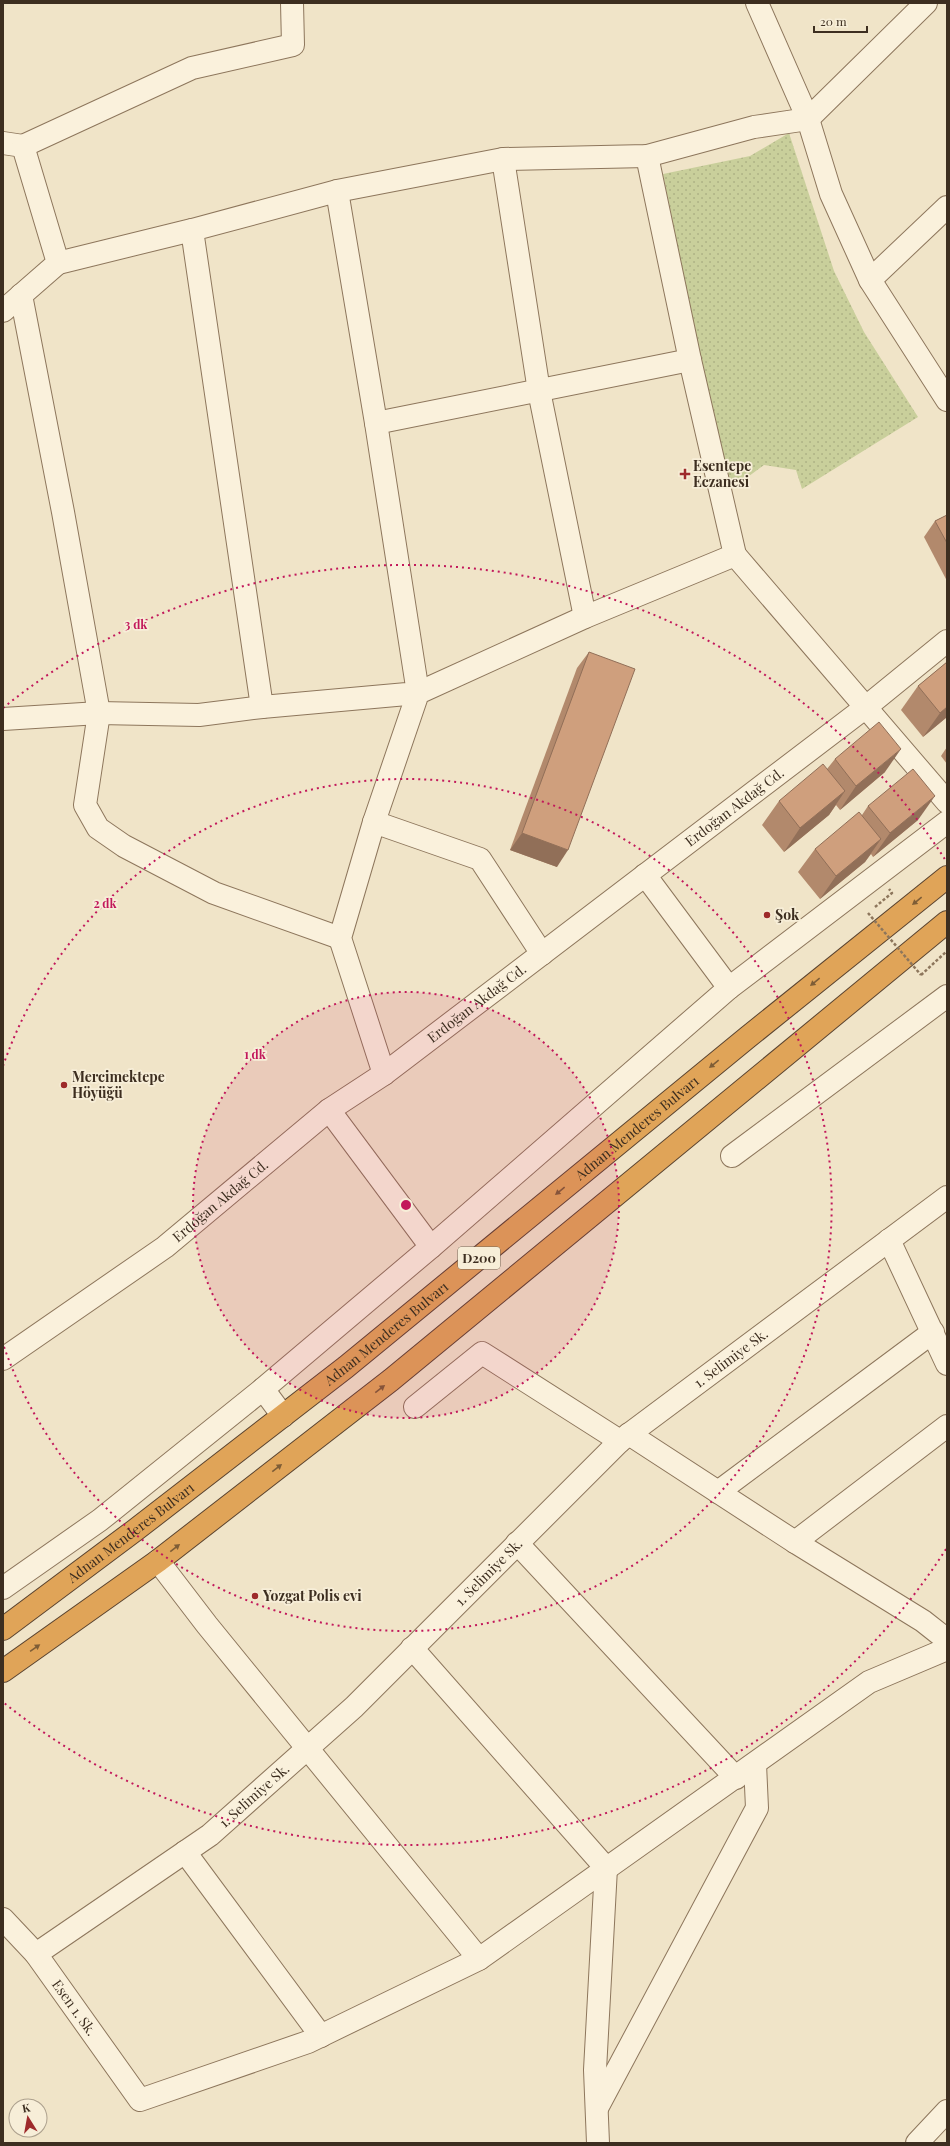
<svg xmlns="http://www.w3.org/2000/svg" width="950" height="2146" font-family="'Playfair Display',serif">
  <style>
    .park { fill: url(#park-dots) }
    .lines { fill: none; stroke-linecap: round; stroke-linejoin: round }
    .minor-casing { stroke: #8d765c; stroke-width: 24 }
    .highway-casing { stroke: #5b4430; stroke-width: 24 }
    .path { stroke: #8d765c; stroke-width: 2.5; stroke-dasharray: 3 2; stroke-linecap: butt }
    .minor { stroke: #faf1dc; stroke-width: 22 }
    .highway { stroke: #e0a458; stroke-width: 22 }
    .path-bridge { stroke: #8d765c; stroke-width: 2.5; stroke-dasharray: 3 2; stroke-linecap: butt }
    .wall { fill: #b2896c }
    .shaded-wall { fill: #916f58 }
    .building { fill: #cf9f7d; stroke: #916f58 }
    .oneway { fill: #7e5d36 }
    .ring { fill: none; stroke: #c2185b; stroke-width: 2; stroke-dasharray: 2 4 }
    .poi-dot { fill: #9e2a2b; stroke: #f7eed8; stroke-width: 1.5 }
    .labels { text-anchor: middle; stroke-width: 3.5; stroke-linejoin: round; paint-order: stroke }
    .shield { fill: #f7eed8; stroke: #756857; stroke-width: 1 }
    .shield-label { font-size: 13px; font-weight: bold; fill: #3d2e20 }
    .poi-label { font-size: 14px; font-weight: bold; fill: #3d2e20; stroke: #f7eed8; text-anchor: start }
    .street-label { font-size: 14px; fill: #3d2e20; stroke: #f7eed8 }
    .centre { fill: #c2185b; stroke: #f7eed8; stroke-width: 2 }
    .ring-label { font-size: 12px; text-anchor: middle; font-weight: bold; fill: #c2185b; stroke: #f7eed8; stroke-width: 3.5; stroke-linejoin: round; paint-order: stroke }
  </style>
  <defs>
    <pattern id="park-dots" width="8" height="8" patternUnits="userSpaceOnUse"><rect width="8" height="8" fill="#c9cf9b"/><path d="M2 2h.1M6 6h.1" fill="none" stroke="#aeb285" stroke-width="1.8" stroke-linecap="round"/></pattern>
  </defs>
  <rect width="100%" height="100%" fill="#f0e4c8"/>
  <polygon class="park" points="789,133 834,271 864,332 918,417 802,489 796,470 764,465 726,493 663,174 750,156"/>
  <g class="lines">
    <g class="minor-casing">
      <g id="minor">
        <polyline points="757,3 808,119 831,194 870,280 947,400"/>
        <polyline points="3,143 23,146 58,263 3,311"/>
        <polyline points="23,146 192,68 293,45 292,3"/>
        <polyline points="503,159 539,391 585,617"/>
        <polyline points="337,191 376,423"/>
        <polyline points="58,263 192,230"/>
        <polyline points="870,280 947,207"/>
        <polyline points="21,295 63,512 99,713 85,805 98,828 124,846 214,893 340,938"/>
        <polyline points="735,555 947,802"/>
        <polyline points="262,707 192,230 337,191 503,159 647,156 754,127 808,119 926,3"/>
        <polyline points="3,719 99,713 199,715 262,707 418,693 376,423 690,360"/>
        <polyline points="374,822 480,859 542,954"/>
        <polyline points="729,988 947,822"/>
        <polyline points="384,1074 340,938 374,822 418,693 585,617 735,555 690,360 647,156"/>
        <polyline points="329,1110 431,1247"/>
        <polyline points="732,1156 947,996"/>
        <polyline points="889,1240 947,1364"/>
        <path id="s1" d="M3 1359 165 1247 329 1110 384 1074 866 707 947 641"/>
        <polyline points="263,1389 283,1416"/>
        <polyline points="415,1407 482,1353 620,1441"/>
        <polyline points="629,1434 795,1542 923,1621 947,1640"/>
        <polyline points="718,1492 933,1332"/>
        <polyline points="795,1542 947,1426"/>
        <polyline points="517,1543 736,1778"/>
        <polyline points="158,1561 207,1625 479,1959"/>
        <polyline points="3,1588 100,1520 263,1389 431,1247 729,988 645,875"/>
        <polyline points="412,1648 606,1868 595,2070 598,2143"/>
        <polyline points="185,1852 321,2036"/>
        <path id="s2" d="M3 1919 36 1954 140 2100 308 2042 479 1959 869 1682 947 1649"/>
        <path id="s3" d="M36 1954 210 1835 354 1707 620 1441 947 1197"/>
        <polyline points="597,2108 757,1808 755,1764"/>
        <polyline points="917,2143 947,2111"/>
      </g>
    </g>
    <g class="highway-casing">
      <g id="highway">
        <path id="s4" d="M3 1629 134 1531 346 1367 748 1037 947 877"/>
        <polyline points="3,1671 158,1561 391,1380 947,922"/>
      </g>
    </g>
    <g class="path">
      <polyline points="875,907 892,893 889,889"/>
      <polyline points="921,975 947,951"/>
    </g>
    <use href="#minor" class="minor"/>
    <use href="#highway" class="highway"/>
    <polyline class="path-bridge" points="868,913 921,975"/>
  </g>
  <g class="wall">
    <polygon points="947,515 947,581 924,537 935,521"/>
    <polygon points="589,652 557,867 510,850 577,668"/>
    <polygon points="947,662 947,717 923,737 901,710 918,686"/>
    <polygon points="947,747 947,764 941,756"/>
    <polygon points="835,759 885,772 840,810 836,805 829,815 784,852 762,825 779,801 827,769"/>
    <polygon points="868,806 918,820 873,857 871,854 865,862 820,899 798,872 815,849 862,815"/>
  </g>
  <g class="shaded-wall">
    <polygon points="947,707 947,717 923,737 940,713"/>
    <polygon points="901,749 885,772 840,810 856,786"/>
    <polygon points="845,791 829,815 784,852 800,828"/>
    <polygon points="935,796 918,820 873,857 890,833"/>
    <polygon points="522,833 568,850 557,867 510,850"/>
    <polygon points="881,839 865,862 820,899 836,876"/>
  </g>
  <g class="building">
    <polygon points="947,515 947,543 935,521"/>
    <polygon points="589,652 635,669 568,850 522,833"/>
    <polygon points="947,662 947,707 940,713 918,686"/>
    <polygon points="879,722 901,749 856,786 835,759"/>
    <polygon points="823,764 845,791 800,828 779,801"/>
    <polygon points="913,769 935,796 890,833 868,806"/>
    <polygon points="859,812 881,839 836,876 815,849"/>
  </g>
  <defs><path id="oneway-solid" d="M-6-.8H1V-3.2L6.5 0L1 3.2V.8H-6Z"/></defs>
  <g class="oneway">
    <use href="#oneway-solid" transform="translate(917 901) rotate(141)"/>
    <use href="#oneway-solid" transform="translate(815 982) rotate(141)"/>
    <use href="#oneway-solid" transform="translate(714 1064) rotate(141)"/>
    <use href="#oneway-solid" transform="translate(560 1191) rotate(141)"/>
    <use href="#oneway-solid" transform="translate(380 1389) rotate(-38)"/>
    <use href="#oneway-solid" transform="translate(277 1468) rotate(-38)"/>
    <use href="#oneway-solid" transform="translate(175 1548) rotate(-38)"/>
    <use href="#oneway-solid" transform="translate(35 1648) rotate(-35)"/>
  </g>
  <circle cx="406" cy="1205" r="213" fill="#c2185b" fill-opacity=".12"/>
  <g class="ring">
    <circle cx="406" cy="1205" r="213"/>
    <path d="M3 1066A426 426 0 1 1 3 1344"/>
    <path d="M946 1549A640 640 0 0 1 3 1702M3 708A640 640 0 0 1 946 861"/>
  </g>
  <g class="poi-dot">
    <path d="M683 468h4v4h4v4h-4v4h-4v-4h-4v-4h4z"/>
    <circle cx="767" cy="915" r="4"/>
    <circle cx="64" cy="1085" r="4"/>
    <circle cx="255" cy="1596" r="4"/>
  </g>
  <g class="labels">
    <rect class="shield" x="458" y="1247" width="42" height="22" rx="3"/>
    <g class="shield-label">
      <text x="479" y="1263">D200</text>
    </g>
    <g class="poi-label">
      <text x="693" y="471">Esentepe<tspan x="693" dy="16">Eczanesi</tspan></text>
      <text x="775" y="920">Şok</text>
      <text x="72" y="1082">Mercimektepe<tspan x="72" dy="16">Höyüğü</tspan></text>
      <text x="263" y="1601">Yozgat Polis evi</text>
    </g>
    <g class="street-label">
      <text dy="5" stroke="none"><textPath href="#s1" startOffset="917">Erdoğan Akdağ Cd.</textPath></text>
      <text dy="5" stroke="none"><textPath href="#s1" startOffset="593">Erdoğan Akdağ Cd.</textPath></text>
      <text dy="5" stroke="none"><textPath href="#s4" startOffset="808">Adnan Menderes Bulvarı</textPath></text>
      <text dy="5" stroke="none"><textPath href="#s1" startOffset="269">Erdoğan Akdağ Cd.</textPath></text>
      <text dy="5" stroke="none"><textPath href="#s4" startOffset="484">Adnan Menderes Bulvarı</textPath></text>
      <text dy="5" stroke="none"><textPath href="#s3" startOffset="918">1. Selimiye Sk.</textPath></text>
      <text dy="5" stroke="none"><textPath href="#s4" startOffset="160">Adnan Menderes Bulvarı</textPath></text>
      <text dy="5" stroke="none"><textPath href="#s3" startOffset="594">1. Selimiye Sk.</textPath></text>
      <text dy="5" stroke="none"><textPath href="#s3" startOffset="270">1. Selimiye Sk.</textPath></text>
      <text dy="5" stroke="none"><textPath href="#s2" startOffset="114">Esen 1. Sk.</textPath></text>
    </g>
  </g>
  <circle cx="406" cy="1205" r="6" class="centre"/>
  <g class="ring-label">
    <text x="136" y="629">3 dk</text>
    <text x="105" y="908">2 dk</text>
    <text x="255" y="1059">1 dk</text>
  </g>
  <rect width="950" height="2146" fill="none" stroke="#3d2e20" stroke-width="8"/>
  <g transform="translate(28 2118) rotate(349)"><circle r="19" fill="#f7eed8" stroke="#ada18e"/>
  <path d="M0-3L7 15L0 10L-7 15Z" fill="#9e2a2b"/>
  <text y="-6" font-size="11" font-weight="bold" text-anchor="middle" fill="#3d2e20">K</text>
  </g>
  <path d="M814 26v6h53v-6" fill="none" stroke="#3d2e20" stroke-width="2"/>
  <text x="820" y="26" font-size="12" fill="#3d2e20" stroke="#f7eed8" stroke-width="3" paint-order="stroke">20 m</text>
</svg>
